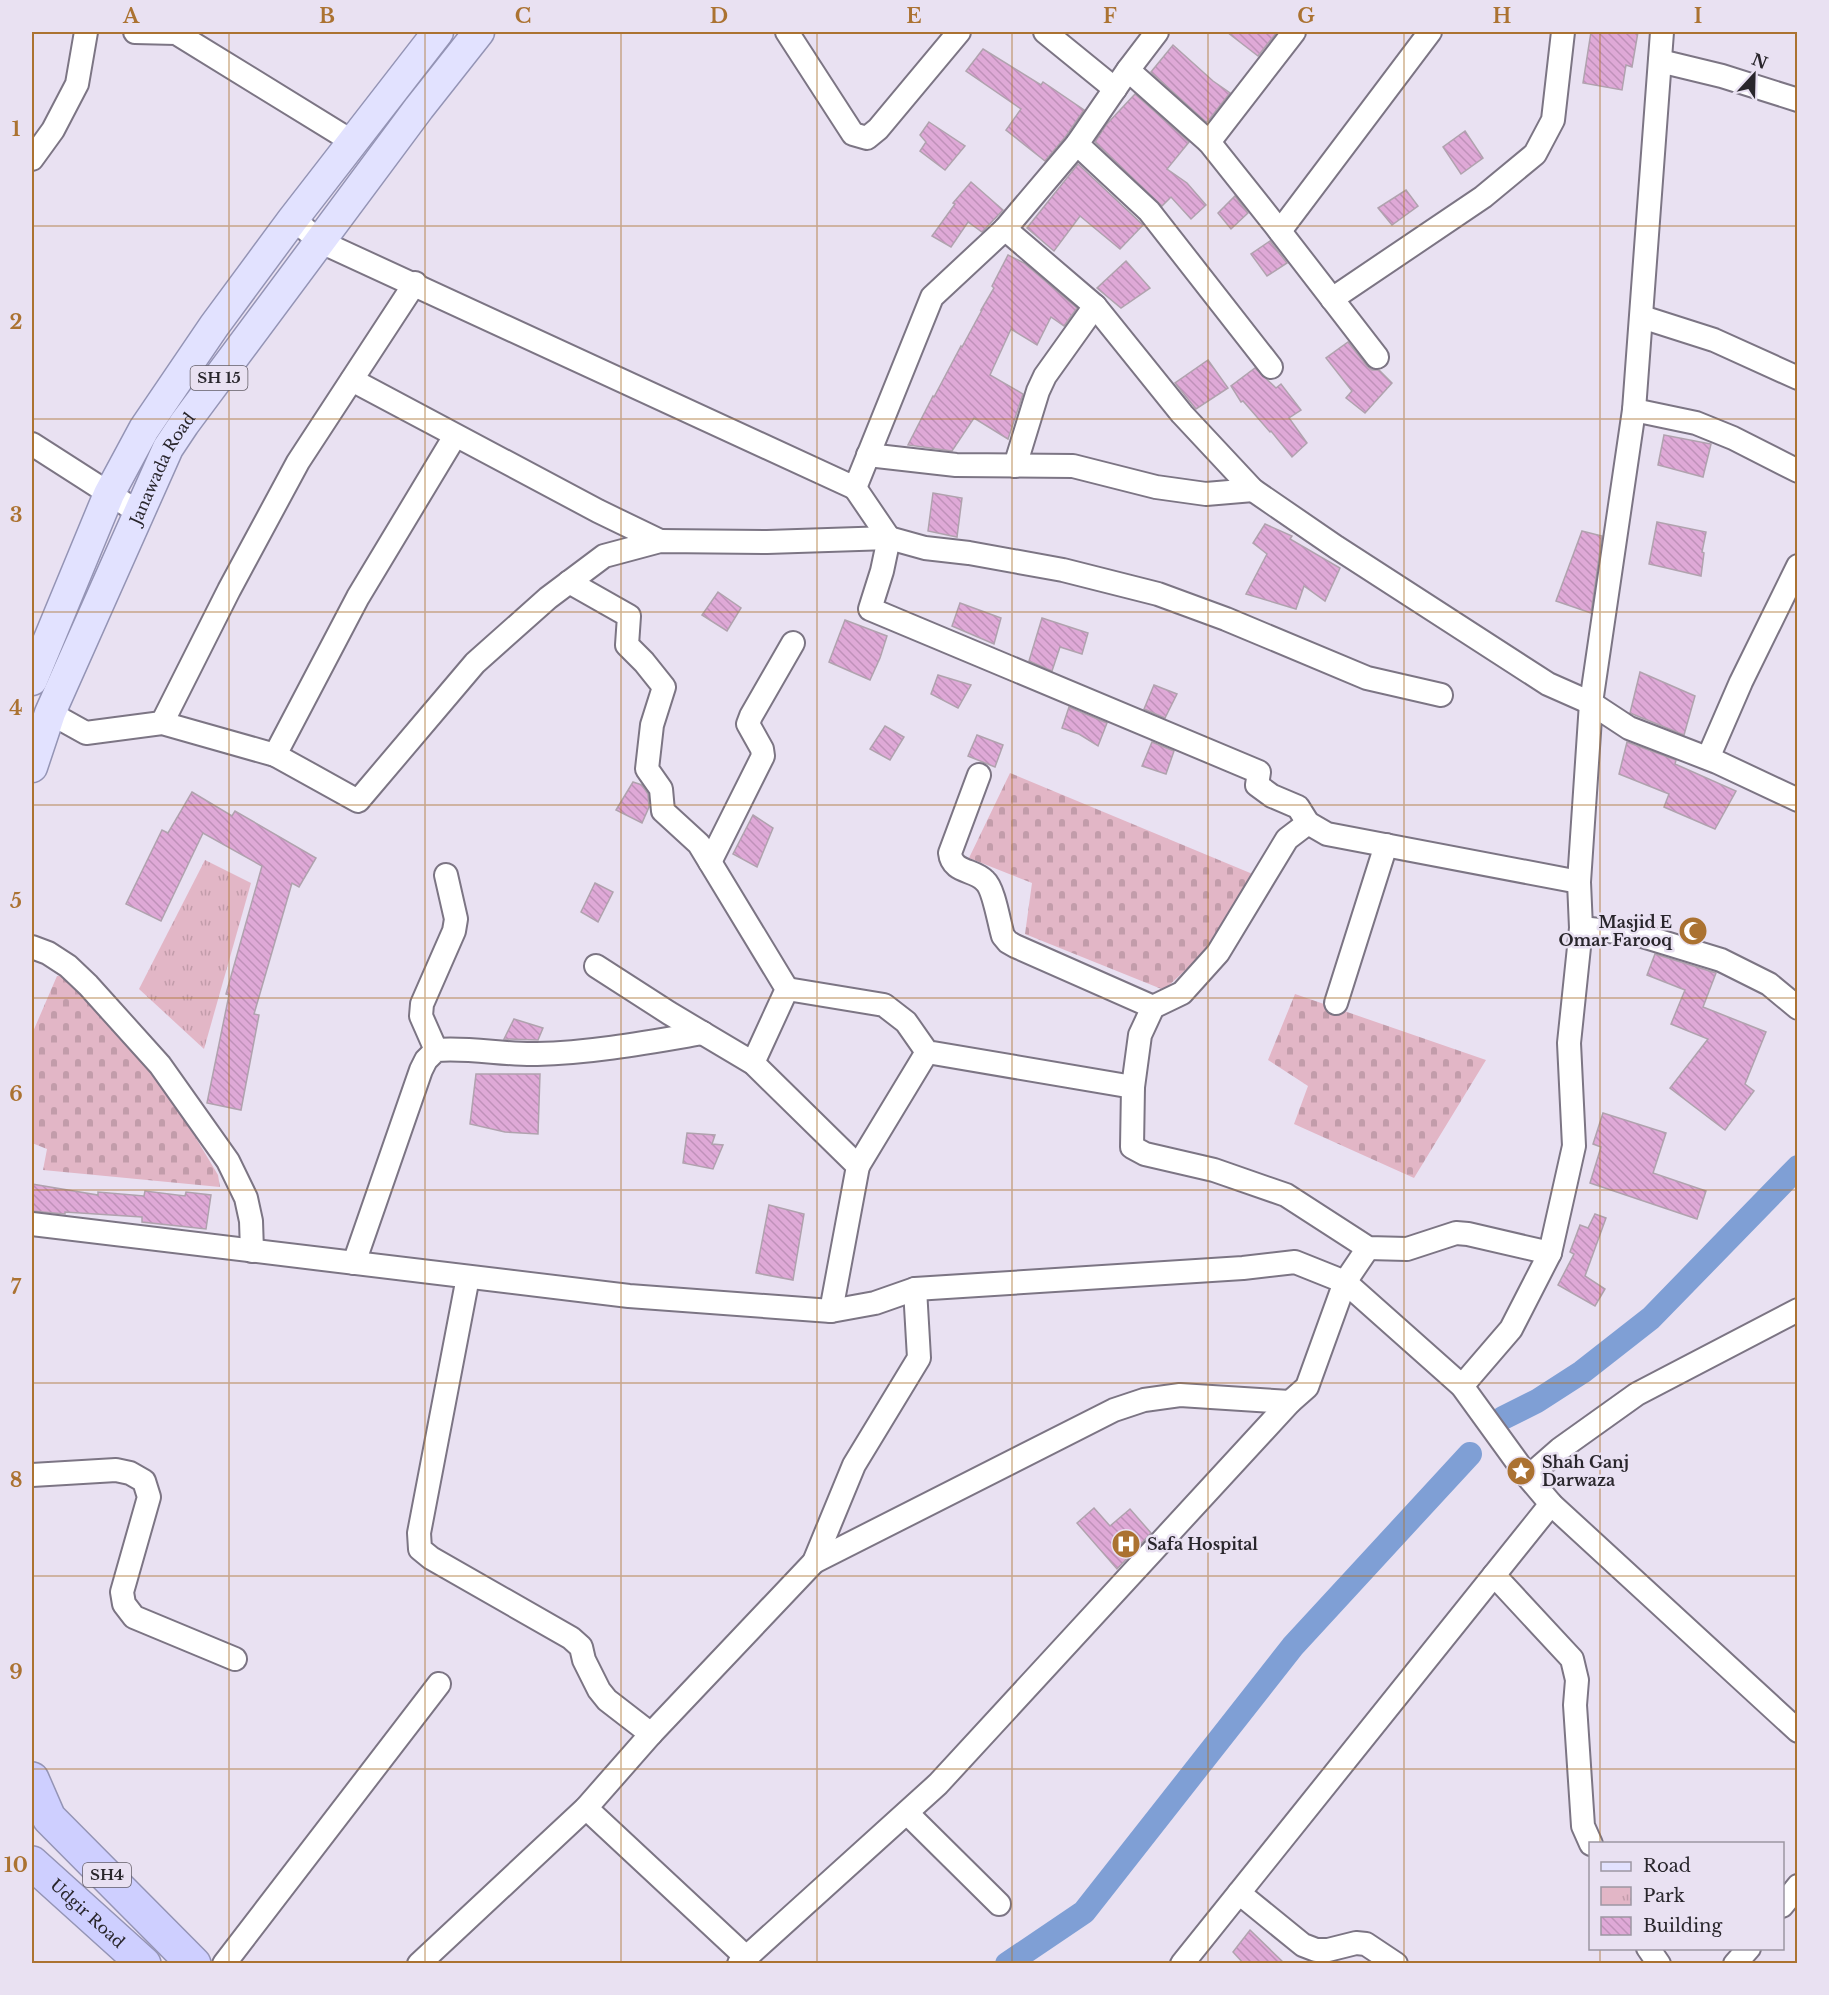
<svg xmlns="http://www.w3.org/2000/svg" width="1829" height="1995" font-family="'Libre Baskerville',serif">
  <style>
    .cemetery { fill: url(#cemetery-stones) }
    .park { fill: url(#park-tufts) }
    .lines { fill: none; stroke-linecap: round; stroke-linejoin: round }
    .canal { stroke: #7f9fd5; stroke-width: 24 }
    .building { fill: url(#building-back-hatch); stroke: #b0a2ae; stroke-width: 1.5 }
    .minor-casing { stroke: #7c7584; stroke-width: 26 }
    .major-casing { stroke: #9494b5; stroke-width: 33 }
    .highway-casing { stroke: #9494b5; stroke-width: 36 }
    .minor { stroke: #fff; stroke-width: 22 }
    .major { stroke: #e2e2ff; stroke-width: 30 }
    .highway { stroke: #cecfff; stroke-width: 33 }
    .grid { fill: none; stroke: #ab7231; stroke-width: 1.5; stroke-opacity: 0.55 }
    .labels { text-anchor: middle; stroke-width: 5; stroke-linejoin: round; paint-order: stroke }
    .shield { fill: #e9e1f2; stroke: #635e67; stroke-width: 1.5 }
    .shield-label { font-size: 15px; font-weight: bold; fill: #29262c }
    .street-label { font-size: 16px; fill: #29262c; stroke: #e9e1f2 }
    .poi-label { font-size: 16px; font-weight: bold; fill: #29262c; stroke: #e9e1f2; text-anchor: start }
    .neatline { fill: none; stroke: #ab7231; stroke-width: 2 }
    .grid-label { font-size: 20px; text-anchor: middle; font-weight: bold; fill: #ab7231 }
  </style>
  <defs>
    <pattern id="cemetery-stones" width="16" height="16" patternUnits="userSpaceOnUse" patternTransform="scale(1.5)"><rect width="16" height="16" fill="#e2b6c6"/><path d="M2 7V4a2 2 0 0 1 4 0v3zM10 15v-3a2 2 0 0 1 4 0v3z" fill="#c29caa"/></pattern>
    <pattern id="park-tufts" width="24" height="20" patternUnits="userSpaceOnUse" patternTransform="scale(1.5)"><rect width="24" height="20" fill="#e2b6c6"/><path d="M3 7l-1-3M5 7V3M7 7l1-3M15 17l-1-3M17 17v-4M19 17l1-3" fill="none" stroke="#c29caa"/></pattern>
    <pattern id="building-back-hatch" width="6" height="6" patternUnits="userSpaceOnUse" patternTransform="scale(1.5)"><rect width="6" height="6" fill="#dfa9d7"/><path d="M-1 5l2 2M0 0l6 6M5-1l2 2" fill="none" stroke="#bf91b9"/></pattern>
  </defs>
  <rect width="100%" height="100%" fill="#e9e1f2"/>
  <g class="cemetery">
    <polygon points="1010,773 1255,875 1209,948 1164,990 1025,934 1032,883 969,858"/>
    <polygon points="57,976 61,976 111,1024 169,1093 218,1175 220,1187 43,1170 47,1149 32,1143 32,1034"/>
    <polygon points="1295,994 1486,1060 1414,1178 1294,1124 1308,1086 1268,1060"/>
  </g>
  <polygon class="park" points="205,860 251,883 204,1049 139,989"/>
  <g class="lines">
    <g class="canal">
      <polyline points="1503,1418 1537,1401 1582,1372 1651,1318 1798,1167"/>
      <polyline points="1007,1964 1084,1912 1293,1646 1470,1454"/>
    </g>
  </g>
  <g class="building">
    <polygon points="1227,32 1277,32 1258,56"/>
    <polygon points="1591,32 1638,32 1632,67 1626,65 1622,90 1583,83"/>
    <polygon points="1173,45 1213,81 1230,93 1208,121 1206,122 1151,72"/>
    <polygon points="983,49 1041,85 1043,82 1084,110 1066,136 1045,161 1006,130 1021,109 966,71"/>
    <polygon points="1135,94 1189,142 1167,169 1187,183 1206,205 1191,219 1171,197 1162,206 1095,142 1106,125"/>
    <polygon points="929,122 965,146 945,170 920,151 926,142 920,135"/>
    <polygon points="1465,131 1483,158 1461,174 1443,147"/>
    <polygon points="1078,164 1143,225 1120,249 1080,216 1054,251 1027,228"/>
    <polygon points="971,182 1003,210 982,232 968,222 951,247 932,236 955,204 953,203"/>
    <polygon points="1406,190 1418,206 1392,225 1378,208"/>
    <polygon points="1235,196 1248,213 1231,229 1218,213"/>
    <polygon points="1270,241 1287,263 1267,276 1251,254"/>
    <polygon points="1008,255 1024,263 1077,308 1064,326 1051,317 1037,345 1011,329 990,375 1023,394 1008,439 974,418 952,451 908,445 933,396 934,397 961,346 962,347 982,310 981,310 994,288 992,286"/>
    <polygon points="1126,261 1150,288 1121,308 1097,288"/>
    <polygon points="1348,342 1367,366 1372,370 1379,370 1392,383 1365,413 1346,398 1352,391 1326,358"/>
    <polygon points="1208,360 1228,388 1196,409 1175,383"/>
    <polygon points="1255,368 1276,388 1281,384 1301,410 1289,418 1307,443 1292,457 1271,431 1270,432 1243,401 1241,402 1231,386"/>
    <polygon points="1664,435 1711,444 1703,477 1658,465"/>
    <polygon points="933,493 962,498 957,537 928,531"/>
    <polygon points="1657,522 1706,532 1702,552 1704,553 1701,576 1649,564"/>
    <polygon points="1265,524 1292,536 1290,539 1340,568 1325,601 1304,586 1296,609 1246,594 1267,554 1253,543"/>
    <polygon points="1582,531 1602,536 1591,613 1556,601"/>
    <polygon points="718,592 741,608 727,631 702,615"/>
    <polygon points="960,603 1001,618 994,644 952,626"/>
    <polygon points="1042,618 1088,633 1082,654 1060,647 1052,671 1029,661"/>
    <polygon points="845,620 887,636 880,658 870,680 829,662"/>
    <polygon points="1640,672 1695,696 1684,735 1630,713"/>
    <polygon points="938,675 971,685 958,708 931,694"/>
    <polygon points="1154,685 1177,694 1165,718 1144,709"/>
    <polygon points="1069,707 1107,723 1098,746 1079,734 1062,728"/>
    <polygon points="885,726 904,737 890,760 870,749"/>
    <polygon points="977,735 1003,745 995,767 968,756"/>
    <polygon points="1152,742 1174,751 1166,774 1142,766"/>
    <polygon points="1627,742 1676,760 1675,764 1736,791 1715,829 1664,807 1669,794 1619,774"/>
    <polygon points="633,782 642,785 648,794 649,807 642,823 616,810"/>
    <polygon points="192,792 232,816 235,811 316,858 299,887 292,883 254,1014 259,1015 241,1110 207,1103 229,995 226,994 262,866 203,833 161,921 126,904 162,830 168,833"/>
    <polygon points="753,815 773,828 757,867 733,854"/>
    <polygon points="595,883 613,892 598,922 581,912"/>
    <polygon points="1655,954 1716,973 1703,1007 1766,1032 1745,1084 1754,1091 1725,1130 1670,1088 1708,1039 1671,1024 1685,990 1647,975"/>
    <polygon points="514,1019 543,1028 538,1040 504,1039"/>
    <polygon points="476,1074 540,1074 538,1134 505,1132 470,1124"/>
    <polygon points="1603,1113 1666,1133 1653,1173 1706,1191 1697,1219 1590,1183 1601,1147 1593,1144"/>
    <polygon points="687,1133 715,1135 712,1144 723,1145 713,1169 683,1163"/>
    <polygon points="32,1184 98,1195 98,1192 144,1196 145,1191 185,1196 186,1192 211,1195 206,1229 142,1222 142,1217 65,1212 65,1214 32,1211"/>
    <polygon points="769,1205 804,1214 793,1280 756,1273"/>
    <polygon points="1595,1214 1606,1218 1585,1276 1605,1289 1595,1306 1558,1285 1574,1254 1570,1252 1580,1225 1588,1228"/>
    <polygon points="1094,1508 1110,1526 1130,1509 1151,1533 1117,1569 1077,1523"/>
    <polygon points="1250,1930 1285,1964 1244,1964 1233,1952"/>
  </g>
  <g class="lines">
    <g class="minor-casing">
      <g id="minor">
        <polyline points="135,32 176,33 353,142"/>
        <polyline points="787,32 853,134 867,138 878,129 959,32"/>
        <polyline points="1045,32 1115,89"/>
        <polyline points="1660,61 1722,76 1798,100"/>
        <polyline points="1128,70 1209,142 1275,225 1377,357"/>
        <polyline points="1209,142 1294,32"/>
        <polyline points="1077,144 1149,211 1271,367"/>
        <polyline points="32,159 53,130 77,84 86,32"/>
        <polyline points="293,219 321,242 855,488 932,297 1005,229 1077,144 1128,70 1157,32"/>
        <polyline points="1005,229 1095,306 1182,414 1253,490 1336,547 1548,684 1591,703 1629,728 1717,762 1798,800"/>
        <polyline points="1280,231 1430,32"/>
        <polyline points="1332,299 1483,197 1535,154 1553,120 1563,32"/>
        <polyline points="1642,317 1714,340 1798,378"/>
        <polyline points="352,380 598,511 660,541"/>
        <polyline points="1634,410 1696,423 1733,438 1798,471"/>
        <polyline points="32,444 138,512"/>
        <polyline points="868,455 956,465 1073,466 1156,487 1206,494 1253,490"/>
        <polyline points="1015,466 1038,391 1045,376 1095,306"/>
        <polyline points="855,488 889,538 882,571 870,609 1259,772 1257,785 1272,796 1298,807 1308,823 1327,834 1579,882"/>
        <polyline points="569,582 629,616 627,645 644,662 664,687 652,725 647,769 661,789 663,811 699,844 787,989 753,1063"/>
        <polyline points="50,713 86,733 162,723 275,755 358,801 475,663 548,598 604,556 660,541 767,542 889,538 925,548 969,553 1063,570 1158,594 1226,619 1367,678 1441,695"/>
        <polyline points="162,723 229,590 298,462 415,283"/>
        <polyline points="275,755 358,597 455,436"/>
        <polyline points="1708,758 1741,682 1798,566"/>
        <path d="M979 775 950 853C952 873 974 869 985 881 994 889 999 923 1003 936L1008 942 1015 946 1153 1007"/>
        <polyline points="1308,823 1287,839 1218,953 1182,993 1153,1007 1140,1035 1133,1087 1132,1147 1145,1154 1214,1170 1286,1195 1368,1248 1407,1249 1456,1233 1468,1234 1550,1253"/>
        <polyline points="710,862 763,756 762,749 748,724 751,716 793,643"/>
        <polyline points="1581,928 1636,934 1721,960 1769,984 1798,1008"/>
        <polyline points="32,947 48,953 68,966 88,985 160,1065 228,1161 246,1198 251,1221 252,1251"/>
        <polyline points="596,966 669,1013 753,1063 858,1166 831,1311"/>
        <polyline points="787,989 884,1005 906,1022 927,1052 1133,1087"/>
        <polyline points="1336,1003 1386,845"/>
        <polyline points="436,1050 421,1016 422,1004 454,931 456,919 446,875"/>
        <polyline points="858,1166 927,1052"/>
        <polyline points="32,1224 629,1296 831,1311 875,1303 915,1289 1243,1268 1295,1262 1345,1282 1462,1386 1528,1477 1551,1504 1798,1731"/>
        <path d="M354 1263 421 1070 426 1060 436 1050C470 1047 503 1055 537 1054 591 1053 650 1042 703 1033"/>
        <polyline points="468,1277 419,1533 420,1549 431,1558 571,1638 581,1647 584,1660 599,1690 607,1700 651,1734"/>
        <polyline points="1462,1386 1511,1329 1550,1253 1574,1146 1569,1043 1581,928 1579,882 1591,703 1634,410 1662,32"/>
        <polyline points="32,1475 116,1470 130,1473 144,1481 149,1497 122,1592 124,1604 134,1617 235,1659"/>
        <polyline points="1528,1477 1560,1449 1637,1394 1798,1310"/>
        <polyline points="814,1562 1114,1410 1144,1400 1180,1395 1290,1402"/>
        <polyline points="1494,1575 1572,1659 1577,1680 1575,1705 1583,1826 1591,1844"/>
        <polyline points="586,1808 747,1958"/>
        <polyline points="907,1813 999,1904"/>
        <polyline points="1239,1893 1303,1945 1316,1950 1328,1950 1356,1943 1366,1944 1396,1964"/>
        <polyline points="1782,1906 1798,1886"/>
        <polyline points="1648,1948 1659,1964"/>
        <polyline points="224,1964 439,1684"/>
        <polyline points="419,1964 586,1808 651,1734 814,1562 854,1465 919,1358 915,1289"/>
        <polyline points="739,1964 938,1784 1290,1402 1307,1387 1345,1282 1368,1248"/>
        <polyline points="1182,1964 1551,1504"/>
        <polyline points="1735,1964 1749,1948"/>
      </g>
    </g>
    <g class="major-casing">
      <g id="major">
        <polyline points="32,680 109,494 144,429 214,326 293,219 438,32"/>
        <path id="s1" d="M32 767 50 713 168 448 184 424 419 108 479 32"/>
      </g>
    </g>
    <g class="highway-casing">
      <g id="highway">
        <polyline points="32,1779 49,1818 194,1964"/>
        <path id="s2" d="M32 1863 144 1964"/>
      </g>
    </g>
    <use href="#minor" class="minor"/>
    <use href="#major" class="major"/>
    <use href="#highway" class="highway"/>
  </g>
  <path class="grid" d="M229 32V1964M425 32V1964M621 32V1964M817 32V1964M1012 32V1964M1208 32V1964M1404 32V1964M1600 32V1844M32 226H1798M32 419H1798M32 612H1798M32 805H1798M32 998H1798M32 1190H1798M32 1383H1798M32 1576H1798M32 1769H1798M1600 1948V1964"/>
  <defs>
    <g id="mosque-disc" transform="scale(1.5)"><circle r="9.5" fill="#ab7231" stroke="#e9e1f2"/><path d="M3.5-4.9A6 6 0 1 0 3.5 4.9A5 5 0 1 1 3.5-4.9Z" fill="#fff"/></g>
    <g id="sight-disc" transform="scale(1.5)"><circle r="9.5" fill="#ab7231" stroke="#e9e1f2"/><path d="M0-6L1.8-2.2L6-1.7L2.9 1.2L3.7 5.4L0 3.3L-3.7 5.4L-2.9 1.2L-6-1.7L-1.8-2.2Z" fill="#fff"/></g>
    <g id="hospital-disc" transform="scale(1.5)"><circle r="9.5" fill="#ab7231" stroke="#e9e1f2"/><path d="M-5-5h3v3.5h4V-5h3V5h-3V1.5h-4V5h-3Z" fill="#fff"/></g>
  </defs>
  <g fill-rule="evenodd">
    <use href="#mosque-disc" x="1693" y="931"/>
    <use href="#sight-disc" x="1521" y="1471"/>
    <use href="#hospital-disc" x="1126" y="1544"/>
  </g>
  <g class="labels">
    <g class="shield">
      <rect x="190.5" y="366" width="57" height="24" rx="4.5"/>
      <rect x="83" y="1863" width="48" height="24" rx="4.5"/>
    </g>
    <g class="shield-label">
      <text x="219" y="383">SH 15</text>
      <text x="107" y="1880">SH4</text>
    </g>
    <g class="street-label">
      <text dy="6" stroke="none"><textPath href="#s1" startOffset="326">Janawada Road</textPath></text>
      <text dy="6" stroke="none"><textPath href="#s2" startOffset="75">Udgir Road</textPath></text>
    </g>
    <g class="poi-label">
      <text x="1672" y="928" text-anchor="end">Masjid E<tspan x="1672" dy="18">Omar Farooq</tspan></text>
      <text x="1542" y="1468">Shah Ganj<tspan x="1542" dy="18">Darwaza</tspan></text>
      <text x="1147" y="1550">Safa Hospital</text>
    </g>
  </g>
  <rect width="1829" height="1995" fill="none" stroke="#e9e1f2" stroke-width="66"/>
  <rect x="1589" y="1842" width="195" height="108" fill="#e9e1f2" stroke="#9c96a3" stroke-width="1.5"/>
  <rect x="1601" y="1862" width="30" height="9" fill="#e2e2ff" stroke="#9c96a3" stroke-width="1.5"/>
  <text x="1643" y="1872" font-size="18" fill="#29262c">Road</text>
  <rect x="1601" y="1887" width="30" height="18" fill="url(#park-tufts)" stroke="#9c96a3" stroke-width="1.5"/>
  <text x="1643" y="1902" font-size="18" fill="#29262c">Park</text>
  <rect x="1601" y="1917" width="30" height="18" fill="url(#building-back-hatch)" stroke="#9c96a3" stroke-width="1.5"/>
  <text x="1643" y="1932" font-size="18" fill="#29262c">Building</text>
  <g transform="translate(1754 75) rotate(22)" stroke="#e9e1f2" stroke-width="4.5" paint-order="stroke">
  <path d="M0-4.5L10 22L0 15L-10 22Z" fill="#29262c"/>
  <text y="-9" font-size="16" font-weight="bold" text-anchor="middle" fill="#29262c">N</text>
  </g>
  <rect x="33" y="33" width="1763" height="1929" class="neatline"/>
  <g class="grid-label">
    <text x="131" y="23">A</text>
    <text x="327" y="23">B</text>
    <text x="523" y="23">C</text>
    <text x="719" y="23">D</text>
    <text x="914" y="23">E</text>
    <text x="1110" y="23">F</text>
    <text x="1306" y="23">G</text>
    <text x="1502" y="23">H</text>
    <text x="1698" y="23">I</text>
    <text x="16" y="136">1</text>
    <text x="16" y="329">2</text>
    <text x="16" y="522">3</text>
    <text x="16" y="715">4</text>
    <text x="16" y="908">5</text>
    <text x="16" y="1101">6</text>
    <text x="16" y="1294">7</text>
    <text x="16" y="1487">8</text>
    <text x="16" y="1679">9</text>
    <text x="16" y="1872">10</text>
  </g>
</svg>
